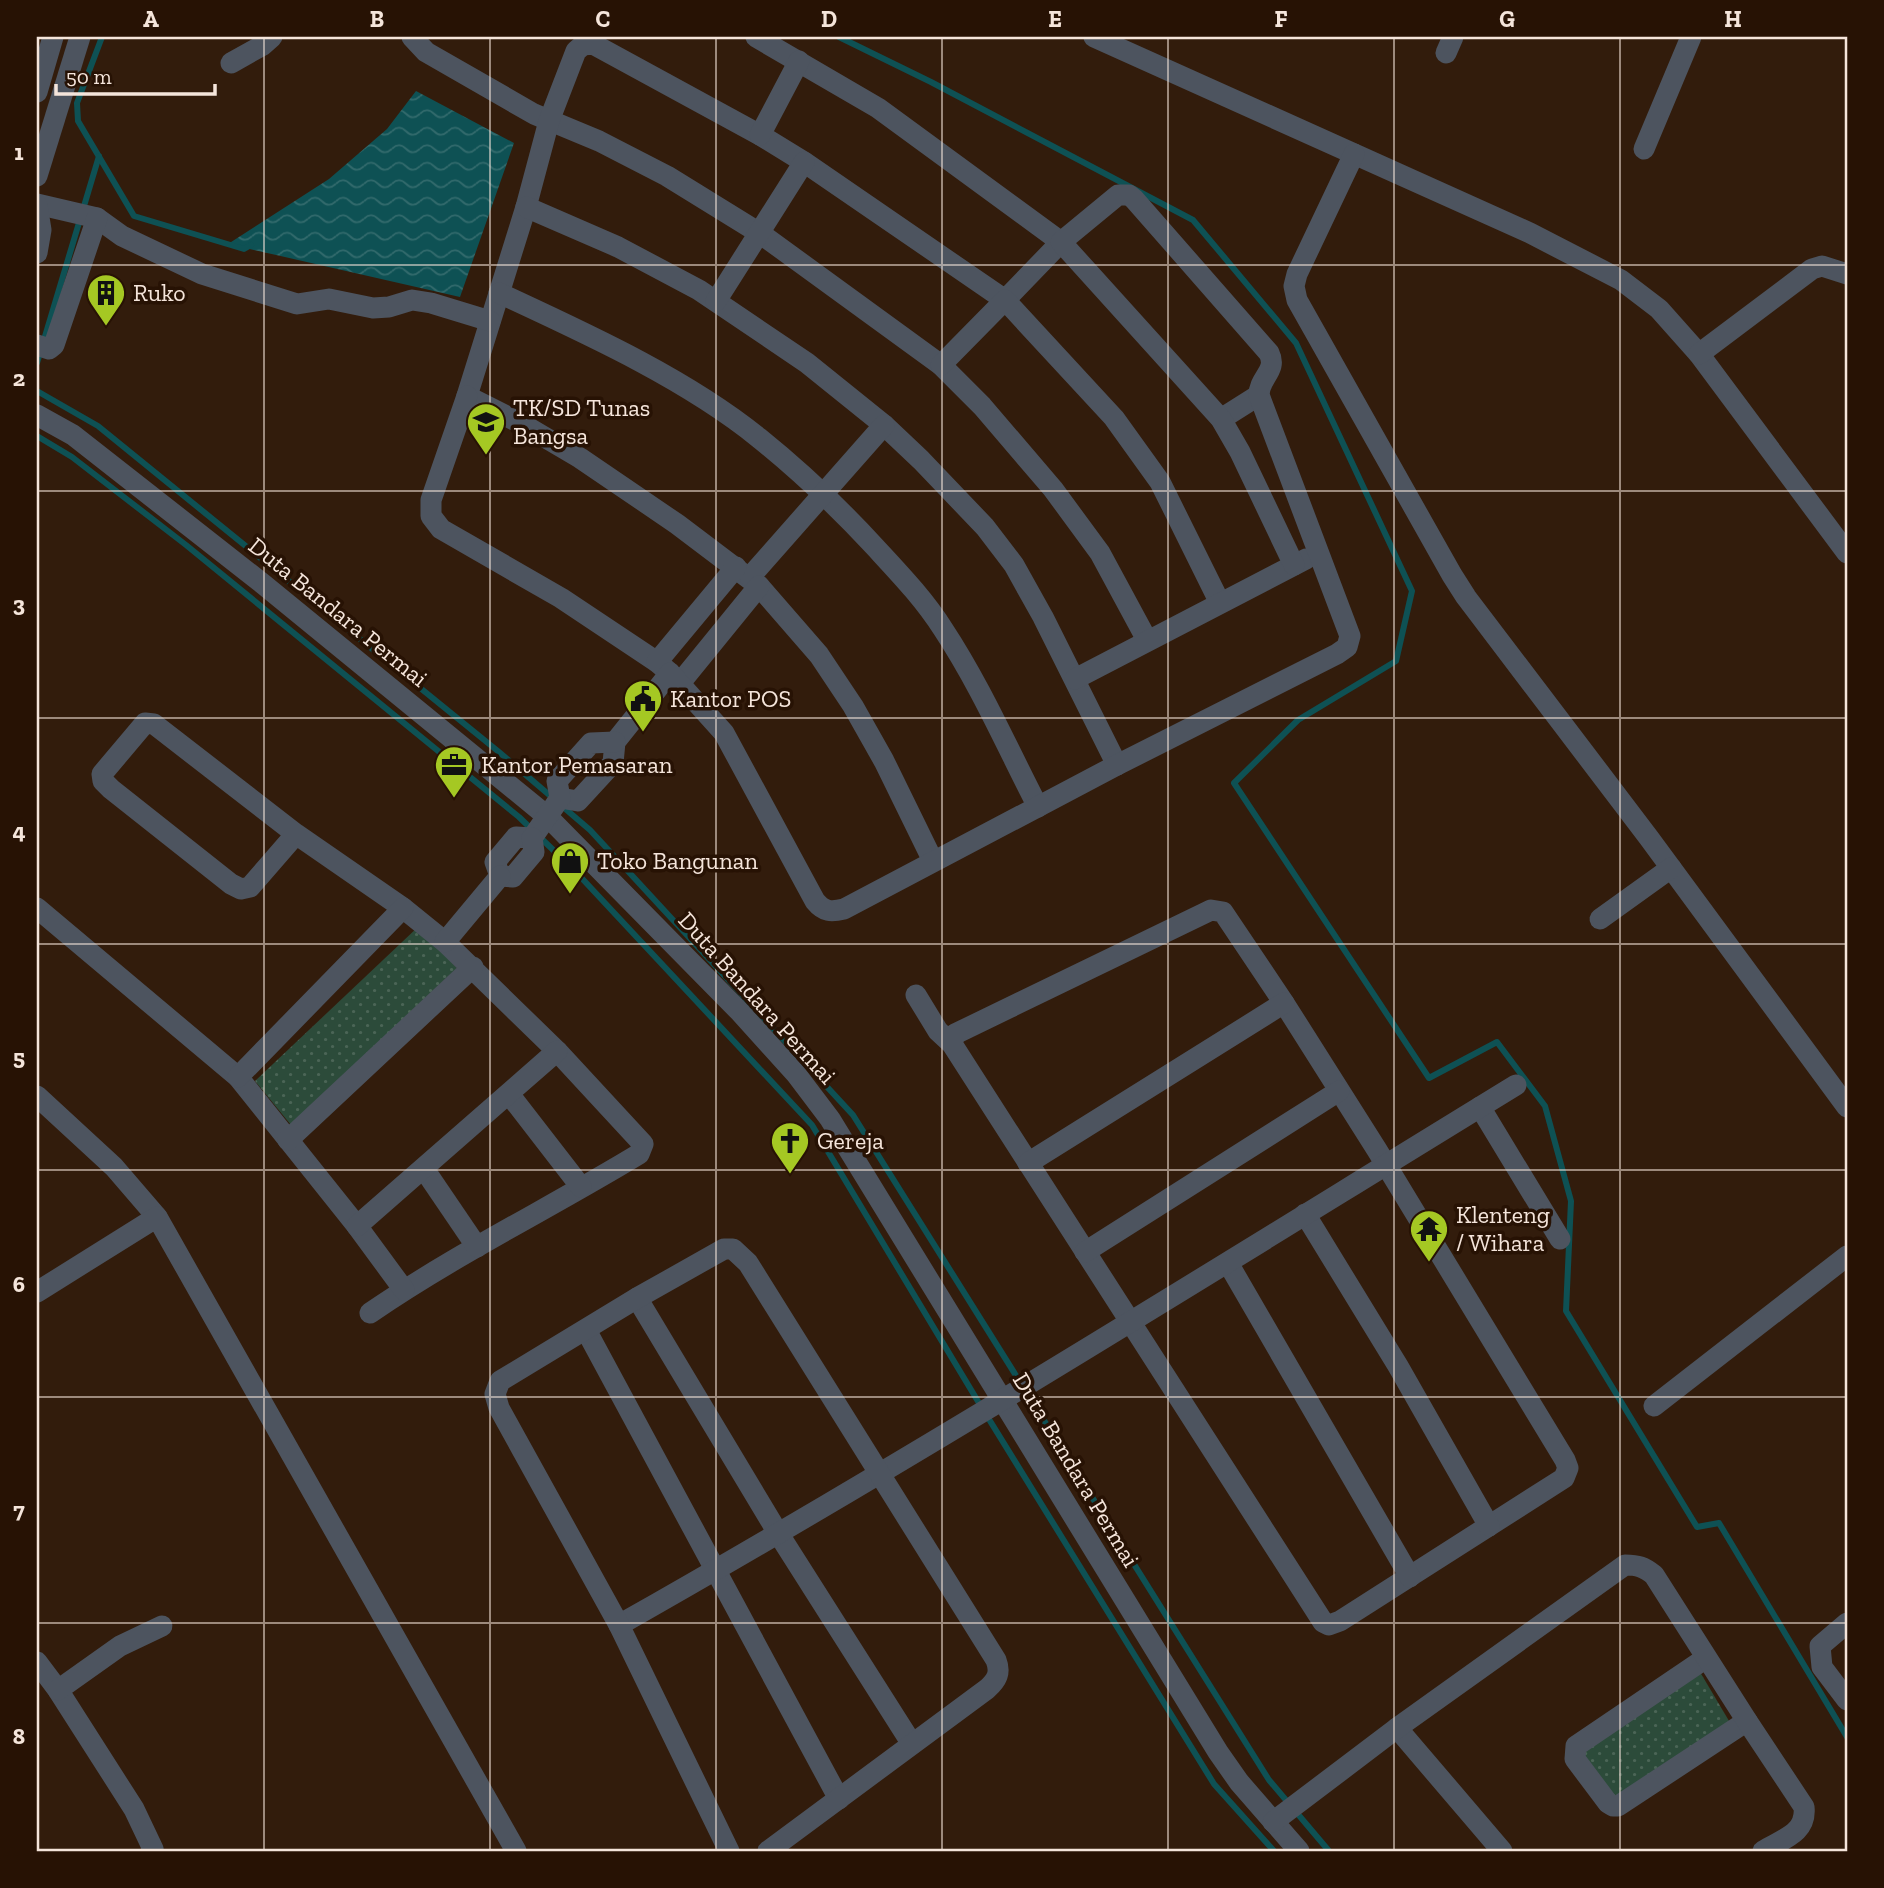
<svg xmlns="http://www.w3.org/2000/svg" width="1884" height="1888" font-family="'Zilla Slab',serif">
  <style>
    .park { fill: url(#park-dots) }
    .water { fill: url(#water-waves) }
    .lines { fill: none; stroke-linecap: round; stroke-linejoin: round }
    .stream { stroke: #0e5154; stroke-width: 6 }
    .minor { stroke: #4d545f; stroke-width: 21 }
    .grid { fill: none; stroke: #f5e5db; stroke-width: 2; stroke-opacity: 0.55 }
    .labels { text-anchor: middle; stroke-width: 7; stroke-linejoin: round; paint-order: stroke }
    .poi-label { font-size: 24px; fill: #f5e5db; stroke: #271204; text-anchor: start }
    .street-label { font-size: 24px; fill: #f5e5db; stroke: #271204 }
    .neatline { fill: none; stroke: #f5e5db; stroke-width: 2.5 }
    .grid-label { font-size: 23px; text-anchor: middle; font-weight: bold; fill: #f5e5db }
  </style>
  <defs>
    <pattern id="park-dots" width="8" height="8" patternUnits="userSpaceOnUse" patternTransform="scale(1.75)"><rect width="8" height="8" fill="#2c4b3a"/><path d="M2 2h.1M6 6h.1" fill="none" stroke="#4b6556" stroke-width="1.8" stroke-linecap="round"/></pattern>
    <pattern id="water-waves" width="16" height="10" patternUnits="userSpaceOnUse" patternTransform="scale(1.75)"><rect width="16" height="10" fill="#0e5154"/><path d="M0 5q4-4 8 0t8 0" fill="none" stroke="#326a6c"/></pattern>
  </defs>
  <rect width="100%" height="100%" fill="#321c0c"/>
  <g class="park">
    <polygon points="419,926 457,968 291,1125 255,1081"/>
    <polygon points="1700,1672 1732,1726 1610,1801 1577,1750"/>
  </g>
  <polygon class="water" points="416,91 514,143 460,297 228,244 329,179 387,129"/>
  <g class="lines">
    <g class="stream">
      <polyline points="102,37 77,103 78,121 134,216 244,249 251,245"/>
      <polyline points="839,37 931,82 1193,220 1296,343 1412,591 1396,661 1298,720 1234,783 1429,1078 1497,1042 1545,1106 1571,1201 1566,1311 1697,1527 1719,1523 1847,1737"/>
      <polyline points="37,363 99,156"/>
      <polyline points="37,391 98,426 499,752 554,799"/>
      <polyline points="37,436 72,457 186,545 519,817 576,872 812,1125 979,1403 1214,1784 1274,1851"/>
      <polyline points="562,806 590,830 853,1115 1269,1780 1329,1851"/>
    </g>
    <g class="minor">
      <polyline points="412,37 426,52 534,114 599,141 667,176 761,234 941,365 982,406 1053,489 1100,553 1147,640"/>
      <polyline points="756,37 878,108 1061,242 1005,300 804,162 760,135 593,44 583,45 576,51 549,121 526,207 467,396 524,425 580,458 677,524 759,586 819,655 853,706 884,761 933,861"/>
      <polyline points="1094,37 1530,233 1621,280 1659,309 1699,354 1847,553"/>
      <polyline points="1446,53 1453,37"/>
      <polyline points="231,63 263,45 272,37"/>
      <polyline points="37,92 53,37"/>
      <polyline points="760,135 799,61"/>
      <polyline points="1644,149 1691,37"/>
      <polyline points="1354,154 1297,274 1294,286 1297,300 1452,575 1466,597 1649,838 1847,1107"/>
      <polyline points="37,176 80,37"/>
      <polyline points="37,204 97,218 122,236 202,274 297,304 329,299 373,308 389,307 412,300 431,303 490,321"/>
      <polyline points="37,205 41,230 37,253"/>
      <polyline points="526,207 618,247 699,290 807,363 884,425 921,460 985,527 1014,565 1043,617 1117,765"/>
      <path d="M499 293C585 333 685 378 759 438 800 471 839 508 875 547 899 573 924 599 943 629 980 685 1007 747 1038 807"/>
      <polyline points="716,301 804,162"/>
      <polyline points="37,345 49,349 54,345 97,218"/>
      <polyline points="1699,354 1812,269 1822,266 1847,274"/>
      <polyline points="941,365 1005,300 1114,418 1160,482 1220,603"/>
      <polyline points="467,396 431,500 431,516 441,529 561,598 657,662 670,673"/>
      <polyline points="37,415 73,435 263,584 548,817 740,1012 796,1074 830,1119 1218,1752 1239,1782 1299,1851"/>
      <polyline points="1221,419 1259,395"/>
      <polyline points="750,577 884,425"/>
      <polyline points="657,662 736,567"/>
      <polyline points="1075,679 1306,559"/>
      <polyline points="680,683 759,586"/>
      <path d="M560 798 578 801 613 763 615 742 670 673 724 733 815 901C824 912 831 912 844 909L1117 765 1337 654 1347 647 1350 636 1259 395C1259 377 1278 371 1269 353L1134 199 1129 195H1118L1061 242 1221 419 1240 452 1294 565"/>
      <path d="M296 834 250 887 241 889 231 884 111 789 103 781 102 774 145 723 154 724 296 834 403 908 445 942 557 1051 643 1144 639 1154C550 1208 456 1254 370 1313"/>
      <polyline points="500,876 495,862 516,837 532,838 560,798 557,781 591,743 615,742"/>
      <polyline points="500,876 513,877 534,852 532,838"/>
      <polyline points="37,908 238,1077 357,1226 404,1290"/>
      <polyline points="1600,919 1671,868"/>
      <polyline points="445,942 500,876"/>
      <polyline points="916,995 938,1031 952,1044 1323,1622 1329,1625 1340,1621 1564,1478 1568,1468 1565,1460 1377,1150 1284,1003 1223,912 1211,910 955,1034 952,1044"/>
      <polyline points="238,1077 403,908"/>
      <polyline points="509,1094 581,1187"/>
      <polyline points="37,1096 114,1167 157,1217"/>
      <polyline points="1480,1107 1560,1239"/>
      <polyline points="288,1140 473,967"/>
      <polyline points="1028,1163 1284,1003"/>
      <polyline points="424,1169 477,1247"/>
      <polyline points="1305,1214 1398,1366 1489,1526"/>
      <polyline points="357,1226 557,1051"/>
      <polyline points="1085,1252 1339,1091"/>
      <polyline points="1228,1263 1410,1577"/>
      <polyline points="37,1292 157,1217 516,1851"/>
      <polyline points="637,1298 778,1533 912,1744"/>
      <polyline points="586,1330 839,1799"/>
      <polyline points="1654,1406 1847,1256"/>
      <polyline points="1847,1623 1820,1646 1822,1667 1847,1700"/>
      <path d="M619 1625C923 1453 1219 1267 1516 1085"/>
      <polyline points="1706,1658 1576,1746 1575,1759 1608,1803 1613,1806 1618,1806 1747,1721"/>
      <polyline points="37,1662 58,1690 134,1809 153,1849 151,1851"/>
      <polyline points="58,1690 120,1646 162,1626"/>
      <polyline points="1397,1728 1502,1851"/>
      <path d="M1273 1822 1397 1728 1625 1565C1638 1565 1644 1567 1654 1575L1747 1721 1804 1807C1807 1833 1783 1839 1763 1851"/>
      <path d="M729 1851 619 1625 499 1408 495 1394 500 1381 637 1298 724 1249H733L748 1263 996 1660C1001 1673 997 1680 987 1689L768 1851"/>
    </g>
  </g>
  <path class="grid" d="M264 37V1851M490 37V1851M716 37V1851M942 37V1851M1168 37V1851M1394 37V1851M1620 37V1851M37 265H1847M37 491H1847M37 718H1847M37 944H1847M37 1170H1847M37 1397H1847M37 1623H1847"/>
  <defs>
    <g id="building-pin" transform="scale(2.0125)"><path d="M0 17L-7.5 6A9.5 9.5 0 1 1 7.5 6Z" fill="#a5c823" stroke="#271204"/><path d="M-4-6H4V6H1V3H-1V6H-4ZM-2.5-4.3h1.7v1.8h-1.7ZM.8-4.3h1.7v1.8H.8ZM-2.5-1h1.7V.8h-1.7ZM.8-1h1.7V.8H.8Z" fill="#111"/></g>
    <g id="school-pin" transform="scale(2.0125)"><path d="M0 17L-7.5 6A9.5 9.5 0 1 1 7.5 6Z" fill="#a5c823" stroke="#271204"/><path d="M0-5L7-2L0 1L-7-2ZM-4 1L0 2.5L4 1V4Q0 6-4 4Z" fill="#111"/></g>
    <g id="civic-pin" transform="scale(2.0125)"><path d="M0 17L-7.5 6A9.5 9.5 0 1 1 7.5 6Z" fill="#a5c823" stroke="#271204"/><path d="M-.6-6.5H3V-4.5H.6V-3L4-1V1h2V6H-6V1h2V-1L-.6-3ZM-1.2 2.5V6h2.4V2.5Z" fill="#111"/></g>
    <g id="office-pin" transform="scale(2.0125)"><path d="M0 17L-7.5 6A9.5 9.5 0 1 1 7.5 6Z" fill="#a5c823" stroke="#271204"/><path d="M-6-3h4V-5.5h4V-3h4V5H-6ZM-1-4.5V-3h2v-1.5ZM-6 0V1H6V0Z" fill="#111"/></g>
    <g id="shop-pin" transform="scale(2.0125)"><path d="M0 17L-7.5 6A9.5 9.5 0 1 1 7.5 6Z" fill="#a5c823" stroke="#271204"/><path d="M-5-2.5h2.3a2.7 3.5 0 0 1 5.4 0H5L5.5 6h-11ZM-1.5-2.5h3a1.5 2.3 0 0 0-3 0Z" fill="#111"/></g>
    <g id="church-pin" transform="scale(2.0125)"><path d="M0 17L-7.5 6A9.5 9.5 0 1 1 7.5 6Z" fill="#a5c823" stroke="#271204"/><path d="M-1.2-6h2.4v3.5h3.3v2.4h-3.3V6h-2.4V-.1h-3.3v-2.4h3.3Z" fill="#111"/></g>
    <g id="temple-pin" transform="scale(2.0125)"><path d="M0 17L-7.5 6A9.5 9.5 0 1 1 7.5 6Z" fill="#a5c823" stroke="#271204"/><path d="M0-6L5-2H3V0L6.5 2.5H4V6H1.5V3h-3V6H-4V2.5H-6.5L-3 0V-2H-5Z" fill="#111"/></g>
  </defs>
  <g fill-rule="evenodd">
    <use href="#building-pin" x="106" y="293"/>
    <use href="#school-pin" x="486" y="422"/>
    <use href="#civic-pin" x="643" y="699"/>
    <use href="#office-pin" x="454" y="765"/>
    <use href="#shop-pin" x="570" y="861"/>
    <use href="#church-pin" x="790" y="1141"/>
    <use href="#temple-pin" x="1429" y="1229"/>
  </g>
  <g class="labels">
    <g class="poi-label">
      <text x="133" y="301">Ruko</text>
      <text x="513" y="416">TK/SD Tunas<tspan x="513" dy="28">Bangsa</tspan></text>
      <text x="670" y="707">Kantor POS</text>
      <text x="481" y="773">Kantor Pemasaran</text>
      <text x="597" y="869">Toko Bangunan</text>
      <text x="817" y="1149">Gereja</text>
      <text x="1456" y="1223">Klenteng<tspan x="1456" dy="28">/ Wihara</tspan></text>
    </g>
    <g class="street-label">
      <text transform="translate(338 612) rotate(39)" y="8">Duta Bandara Permai</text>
      <text transform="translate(757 998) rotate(48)" y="8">Duta Bandara Permai</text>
      <text transform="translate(1076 1470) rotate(59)" y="8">Duta Bandara Permai</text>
    </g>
  </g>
  <rect width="1884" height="1888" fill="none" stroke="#271204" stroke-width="77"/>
  <path d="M56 84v10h159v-10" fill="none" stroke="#f5e5db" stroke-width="3.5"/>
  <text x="66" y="84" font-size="21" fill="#f5e5db" stroke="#271204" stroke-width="5" paint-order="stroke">50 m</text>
  <rect x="38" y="38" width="1808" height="1812" class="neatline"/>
  <g class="grid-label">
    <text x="151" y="27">A</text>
    <text x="377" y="27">B</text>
    <text x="603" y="27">C</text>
    <text x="829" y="27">D</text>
    <text x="1055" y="27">E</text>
    <text x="1281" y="27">F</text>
    <text x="1507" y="27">G</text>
    <text x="1733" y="27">H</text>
    <text x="19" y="160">1</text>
    <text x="19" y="386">2</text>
    <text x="19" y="612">3</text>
    <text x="19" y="839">4</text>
    <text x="19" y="1065">5</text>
    <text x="19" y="1292">6</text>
    <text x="19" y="1518">7</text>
    <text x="19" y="1744">8</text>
  </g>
</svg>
